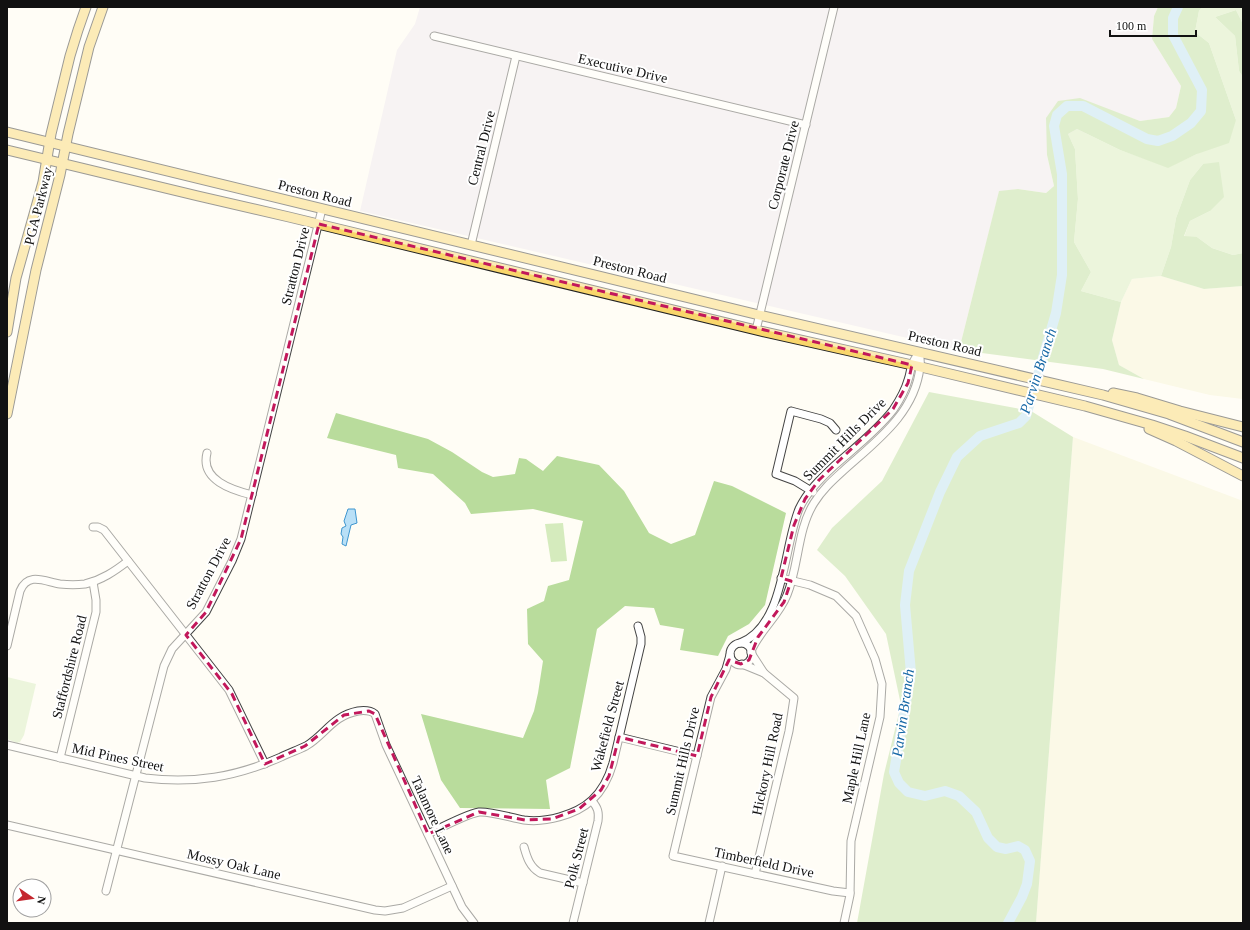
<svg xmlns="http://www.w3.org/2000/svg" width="1250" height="930" font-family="'Times New Roman',serif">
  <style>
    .industrial { fill: #eee6ef }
    .farmland { fill: #f6f3d4 }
    .green { fill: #d5ebbd }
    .forest { fill: #b9dc9c }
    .water { fill: #b9e0f7; stroke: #3f96cf }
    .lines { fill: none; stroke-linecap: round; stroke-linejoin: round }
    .river { stroke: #b9e0f7; stroke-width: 10 }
    .minor-casing { stroke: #444; stroke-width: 9 }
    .major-casing { stroke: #222; stroke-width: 11 }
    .minor { stroke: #fff; stroke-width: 7 }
    .major { stroke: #f9d66b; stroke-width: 9 }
    .marked { fill: none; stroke: #c2185b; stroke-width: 3; stroke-dasharray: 8 5; stroke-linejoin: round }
    .labels { text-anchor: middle; stroke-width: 4; stroke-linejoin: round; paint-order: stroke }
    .street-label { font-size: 14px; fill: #111; stroke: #fff }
    .water-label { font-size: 15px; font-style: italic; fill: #1768a6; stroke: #fff }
  </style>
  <rect width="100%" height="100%" fill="#fffdf5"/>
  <polygon class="industrial" points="420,7 1158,7 1154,16 1152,39 1181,86 1176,108 1169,117 1140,121 1118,113 1047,155 1054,186 1046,193 1018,189 999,192 959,350 360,211 397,50 415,24"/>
  <g class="farmland">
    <polygon points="1161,276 1204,289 1243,286 1243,399 1210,395 1144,379 1119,365 1112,340 1121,302 1132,279"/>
    <polygon points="1073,437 1243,501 1243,923 1036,923"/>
  </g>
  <g class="green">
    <polygon points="1202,7 1243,7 1243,24 1236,10 1215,17 1235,36 1239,71 1243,77 1243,253 1233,255 1212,248 1197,237 1184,237 1190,221 1210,211 1203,164 1190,180 1176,218 1171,247 1161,276 1132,279 1121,302 1081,291 1091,272 1074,242 1078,199 1075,149 1068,134 1077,129 1120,150 1168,167 1197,154 1236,120 1209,43 1195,32 1199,11"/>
    <polygon points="563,523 567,561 551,562 545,524"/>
    <polygon points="7,677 36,684 24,735 20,742 17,743 7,739"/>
  </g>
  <g class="forest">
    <polygon points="1158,7 1202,7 1199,11 1195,32 1209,43 1236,120 1229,143 1197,154 1168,168 1120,150 1077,129 1068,134 1075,149 1078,199 1074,242 1091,272 1081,291 1121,302 1112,340 1119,365 1144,379 1103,369 959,350 999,191 1018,189 1046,193 1054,186 1047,155 1046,118 1058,101 1080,98 1140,121 1169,117 1176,108 1181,86 1152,39 1154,16"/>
    <polygon points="1236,10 1243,24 1243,77 1239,71 1235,36 1215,17"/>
    <polygon points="1219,162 1224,197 1210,211 1190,221 1184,236 1197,237 1212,248 1233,255 1243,253 1243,286 1204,289 1161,276 1171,247 1176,218 1190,180 1203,164"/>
    <polygon points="929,392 1031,411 1073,437 1036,923 857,923 884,774 901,705 886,634 845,576 817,550 832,528 882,481"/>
    <polygon points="336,413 428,439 452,452 482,472 493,477 515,474 519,458 526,459 543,471 557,456 599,465 624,491 649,533 671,544 695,535 714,481 732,486 786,513 765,605 749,624 728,636 718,656 680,650 684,629 660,625 654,608 625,606 597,629 570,768 546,780 550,809 460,808 441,780 421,714 523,738 534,711 538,693 543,661 528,644 527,609 544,601 548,586 569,580 583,521 533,509 471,514 465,503 433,474 398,468 396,455 327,438"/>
  </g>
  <polygon class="water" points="348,509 355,509 357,523 351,525 346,546 342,544 343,537 341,534 342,528 346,526 344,521"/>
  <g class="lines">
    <polyline class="river" points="1008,923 1022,897 1027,884 1030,861 1025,850 1018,846 1006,849 997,847 988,838 976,812 959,796 945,791 925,796 908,792 899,783 894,772 911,673 905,605 909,571 940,492 957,457 980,436 1019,423 1026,416 1056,313 1062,275 1062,174 1054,126 1057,115 1067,106 1083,106 1147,139 1158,141 1172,136 1191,123 1201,111 1202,90 1173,35 1173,18 1178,7"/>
    <g class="minor-casing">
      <g id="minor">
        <polyline points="434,36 806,125"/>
        <polyline points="471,245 516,56"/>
        <polyline points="756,330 834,7"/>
        <path d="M207 453C200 480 232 490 252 495"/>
        <polyline points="813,492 795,481 776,474 791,411 821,419 830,423 836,430"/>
        <polyline points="93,527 98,527 104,530 229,690 265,764"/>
        <polyline points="781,578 810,585 836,596 856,616 875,659 882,684 880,717 851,841 850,895 844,923"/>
        <path d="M740 643C785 626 783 548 799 509 807 492 820 479 834 466 853 449 877 431 893 410 899 401 905 391 908 380 910 375 910 370 912 365 913 361 917 356 919 352"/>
        <circle cx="741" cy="654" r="11"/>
        <path d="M7 646 20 591C28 571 46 582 60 584 69 585 77 585 85 584 102 580 115 571 128 561"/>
        <path d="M751 651C760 630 779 616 787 595 799 566 797 530 814 503 822 490 832 481 843 471 875 442 915 414 920 367 921 362 920 357 919 352"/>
        <polyline points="751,653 764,673 794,698 789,731 755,874"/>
        <polyline points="730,655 726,669 711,697 673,856 833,891 850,893"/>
        <polyline points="742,664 764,673"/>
        <polyline points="619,737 697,756"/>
        <path d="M7 745 145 778C194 784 236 777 281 757 289 753 298 750 306 746 326 734 332 716 358 711 365 710 370 710 375 714L386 745 462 907 474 923"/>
        <polyline points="60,758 96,612 96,600 93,582"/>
        <polyline points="7,825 375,910 385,911 403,908 452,886"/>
        <path d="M428 834C440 828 467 814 479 812 490 811 512 818 524 820 545 823 576 815 592 800 603 790 609 777 613 763L641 644V637L638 626"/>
        <path d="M524 847C527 858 530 867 540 873L583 883"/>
        <polyline points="106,891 164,666 172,649 206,612 232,561 241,539 322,209"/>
        <path d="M573 923 598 821C599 812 598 808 592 801"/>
        <polyline points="709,923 722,866"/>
      </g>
    </g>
    <g class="major-casing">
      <g id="major">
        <polyline points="7,132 759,315 1103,395 1169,414 1243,442"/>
        <polyline points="7,150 198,196 289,217 756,330 921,367 1085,406 1152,425 1185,436 1243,458"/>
        <polyline points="7,332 16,278 43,182 51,134 70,56 78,30 86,7"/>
        <polyline points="1113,393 1137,398 1180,411 1243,427"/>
        <polyline points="7,414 36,270 60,175 68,134 89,47 103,7"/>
        <polyline points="1149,429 1176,441 1243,476"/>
      </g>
    </g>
    <use href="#minor" class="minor"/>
    <use href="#major" class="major"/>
  </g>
  <path d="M0 0H1250V930H0ZM319 224 912 365 908 383 893 409 819 480 805 499 794 525 781 578 791 581 784 602 758 637 749 660 741 664 729 660 711 697 697 756 619 737 609 776 601 790 579 809 552 819 525 820 479 812 428 834 375 714 369 711 344 715 305 746 265 764 232 694 186 635 206 612 241 539Z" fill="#fffdf5" fill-opacity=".55" fill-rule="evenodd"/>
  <path class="marked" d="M319 224 912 365 908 383 893 409 819 480 805 499 794 525 781 578 791 581 784 602 758 637 749 660 741 664 729 660 711 697 697 756 619 737 609 776 601 790 579 809 552 819 525 820 479 812 428 834 375 714 369 711 344 715 305 746 265 764 232 694 186 635 206 612 241 539Z"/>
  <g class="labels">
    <g class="street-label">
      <text transform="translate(623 68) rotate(13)" y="5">Executive Drive</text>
      <text transform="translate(481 148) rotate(-76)" y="5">Central Drive</text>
      <text transform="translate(783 165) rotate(-76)" y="5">Corporate Drive</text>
      <text transform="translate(315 193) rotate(14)" y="5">Preston Road</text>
      <text transform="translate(38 206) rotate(-76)" y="5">PGA Parkway</text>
      <text transform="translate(295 266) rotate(-76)" y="5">Stratton Drive</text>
      <text transform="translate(630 269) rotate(14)" y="5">Preston Road</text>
      <text transform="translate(945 343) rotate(13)" y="5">Preston Road</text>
      <text transform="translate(844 439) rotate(-45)" y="5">Summit Hills Drive</text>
      <text transform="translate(208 573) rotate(-62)" y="5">Stratton Drive</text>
      <text transform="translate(69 667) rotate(-76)" y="5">Staffordshire Road</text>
      <text transform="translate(607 726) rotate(-75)" y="5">Wakefield Street</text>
      <text transform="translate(118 757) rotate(12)" y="5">Mid Pines Street</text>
      <text transform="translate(856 758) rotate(-78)" y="5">Maple Hill Lane</text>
      <text transform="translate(682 761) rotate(-77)" y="5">Summit Hills Drive</text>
      <text transform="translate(767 764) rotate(-78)" y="5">Hickory Hill Road</text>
      <text transform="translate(433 815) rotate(65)" y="5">Talamore Lane</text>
      <text transform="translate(576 858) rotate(-76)" y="5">Polk Street</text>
      <text transform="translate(764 862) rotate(12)" y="5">Timberfield Drive</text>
      <text transform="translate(234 864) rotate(13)" y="5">Mossy Oak Lane</text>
    </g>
    <g class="water-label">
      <text transform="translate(1038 371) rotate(-72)" y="5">Parvin Branch</text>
      <text transform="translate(903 713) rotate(-82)" y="5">Parvin Branch</text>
    </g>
  </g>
  <rect width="1250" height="930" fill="none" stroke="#111111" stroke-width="16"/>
  <g transform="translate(32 898) rotate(103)"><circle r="19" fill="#ffffff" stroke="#a0a0a0"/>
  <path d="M0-3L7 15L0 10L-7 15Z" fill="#c4262e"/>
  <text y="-6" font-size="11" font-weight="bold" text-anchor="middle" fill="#111111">N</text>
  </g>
  <path d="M1110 30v6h86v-6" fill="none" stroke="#111111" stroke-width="2"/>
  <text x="1116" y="30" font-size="12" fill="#111111" stroke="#ffffff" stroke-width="3" paint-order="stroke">100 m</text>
</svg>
